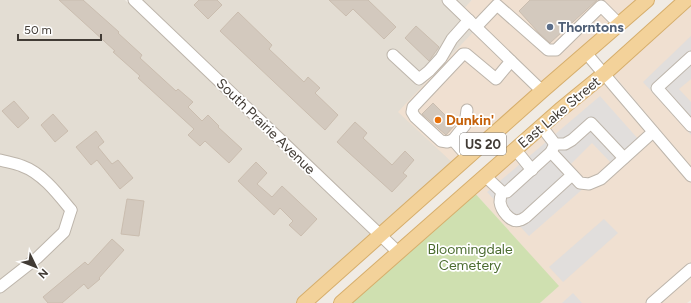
<svg xmlns="http://www.w3.org/2000/svg" width="691" height="303" font-family="Figtree,sans-serif">
  <style>
    .residential { fill: #e3ddd3 }
    .commercial { fill: #f0e0d1 }
    .green { fill: #cfe0b0 }
    .parking { fill: #e1dedc }
    .building { fill: #d3c9be; stroke: #cabdaf }
    .lines { fill: none; stroke-linecap: round; stroke-linejoin: round }
    .minor-casing { stroke: #bdb5ab; stroke-width: 13 }
    .major-casing { stroke: #d6ae6c; stroke-width: 16 }
    .minor { stroke: #fff; stroke-width: 11 }
    .major { stroke: #f3d29a; stroke-width: 14 }
    .service-dot { fill: #5c6f8a; stroke: #fff; stroke-width: 1.5 }
    .food-dot { fill: #e8710a; stroke: #fff; stroke-width: 1.5 }
    .labels { text-anchor: middle; stroke-width: 3.5; stroke-linejoin: round; paint-order: stroke }
    .shield { fill: #fff; stroke: #7a7672; stroke-width: 1 }
    .shield-label { font-size: 13px; font-weight: bold; fill: #413b35 }
    .service-label { font-size: 14px; font-weight: bold; fill: #4e5e75; stroke: #fff; text-anchor: start }
    .street-label { font-size: 14px; fill: #413b35; stroke: #fff }
    .food-label { font-size: 14px; font-weight: bold; fill: #c56008; stroke: #fff; text-anchor: start }
    .park-label { font-size: 14px; fill: #4b6c2f; stroke: #fff }
  </style>
  <rect width="100%" height="100%" fill="#f0ebe4"/>
  <g class="residential">
    <polygon points="0,0 125,0 374,235 299,303 0,303"/>
    <polygon points="138,0 472,0 460,14 475,30 455,165 381,231"/>
  </g>
  <g class="commercial">
    <polygon points="472,0 643,0 455,165 398,112 475,30 459,14"/>
    <polygon points="691,5 691,167 613,74"/>
    <polygon points="604,79 691,182 691,300 687,303 540,303 558,286 473,191"/>
  </g>
  <polygon class="green" points="473,191 559,286 540,303 349,303"/>
  <g class="parking">
    <polygon points="691,36 691,79 679,89 691,102 691,135 643,82"/>
    <polygon points="600,96 639,140 612,164 592,143 569,166 585,187 529,236 487,192"/>
    <polygon points="604,219 618,233 563,282 549,267"/>
    <polygon points="573,293 582,303 562,303"/>
  </g>
  <g class="building">
    <polygon points="59,0 83,0 119,32 118,33 142,55 140,58 176,91 178,89 193,102 188,107 202,121 208,115 219,126 218,127 242,149 229,163 205,141 200,146 188,135 194,129 138,78 140,76 113,52 115,51"/>
    <polygon points="199,0 217,0 222,5 208,19 194,5"/>
    <polygon points="329,0 368,0 396,27 384,39 353,9 346,16"/>
    <polygon points="530,0 597,0 550,43 539,33 519,11"/>
    <polygon points="238,12 272,45 269,49 304,82 308,77 320,88 315,93 338,115 325,130 220,31"/>
    <polygon points="416,26 439,47 429,61 405,38"/>
    <polygon points="14,101 29,118 18,128 2,111"/>
    <polygon points="433,103 455,125 446,135 422,114"/>
    <polygon points="53,114 68,131 55,142 41,125"/>
    <polygon points="355,122 367,133 363,138 392,165 405,151 414,160 403,173 407,176 392,192 337,142"/>
    <polygon points="96,131 104,142 98,147 112,164 118,160 133,178 120,189 97,160 91,165 76,147"/>
    <polygon points="256,162 267,173 257,184 272,197 282,186 317,219 301,236 289,225 293,221 280,208 274,215 238,181"/>
    <polygon points="127,199 144,201 139,236 121,234"/>
    <polygon points="112,239 124,250 99,278 100,279 88,289 84,284 62,303 48,303 43,297 85,262 88,265"/>
  </g>
  <g class="lines">
    <g class="minor-casing">
      <g id="minor">
        <polyline points="134,0 398,252"/>
        <polyline points="448,0 542,91"/>
        <polyline points="476,27 497,5 548,50 556,50 601,6 619,24"/>
        <polyline points="586,53 691,176"/>
        <polyline points="393,55 419,79 429,71 441,58 452,39 469,20"/>
        <polyline points="691,57 657,88 691,126"/>
        <polyline points="467,110 465,125 453,140 468,157"/>
        <polyline points="541,126 555,144 565,144 572,140 591,123 624,158"/>
        <polyline points="453,140 447,142 441,141 415,117 412,112 413,107 463,54 466,54 496,79 511,61"/>
        <polyline points="515,149 532,170"/>
        <polyline points="551,152 580,183 589,184 601,179 653,132"/>
        <path d="M0 160C7 162 15 163 22 166 42 173 58 194 71 210"/>
        <polyline points="485,176 502,192 507,192 551,152 554,146"/>
        <path d="M502 192C501 195 500 199 500 202 501 210 511 224 520 220 522 220 524 218 526 217L572 175"/>
        <polyline points="0,287 37,258 64,232 71,210"/>
        <polyline points="652,303 691,269"/>
      </g>
    </g>
    <g class="major-casing">
      <g id="major">
        <polyline points="304,303 542,91 647,0"/>
        <polyline points="341,303 560,110 604,74 686,0"/>
      </g>
    </g>
    <use href="#minor" class="minor"/>
    <use href="#major" class="major"/>
  </g>
  <circle class="service-dot" cx="550" cy="27" r="4"/>
  <circle class="food-dot" cx="438" cy="120" r="4"/>
  <g class="labels">
    <rect class="shield" x="460" y="133" width="46" height="22" rx="3"/>
    <g class="shield-label">
      <text x="483" y="149">US 20</text>
    </g>
    <g class="service-label">
      <text x="558" y="32">Thorntons</text>
    </g>
    <g class="street-label">
      <text transform="translate(559 112) rotate(-40)" y="5">East Lake Street</text>
      <text transform="translate(266 126) rotate(44)" y="5">South Prairie Avenue</text>
    </g>
    <g class="food-label">
      <text x="446" y="125">Dunkin'</text>
    </g>
    <g class="park-label">
      <text x="470" y="254">Bloomingdale<tspan x="470" dy="16">Cemetery</tspan></text>
    </g>
  </g>
  <g transform="translate(36 267) rotate(133)" stroke="#ffffff" stroke-width="3" paint-order="stroke">
  <path d="M0-3L7 15L0 10L-7 15Z" fill="#413b35"/>
  <text y="-6" font-size="11" font-weight="bold" text-anchor="middle" fill="#413b35">N</text>
  </g>
  <path d="M18 34v6h83v-6" fill="none" stroke="#413b35" stroke-width="2"/>
  <text x="24" y="34" font-size="12" fill="#413b35" stroke="#ffffff" stroke-width="3" paint-order="stroke">50 m</text>
</svg>
